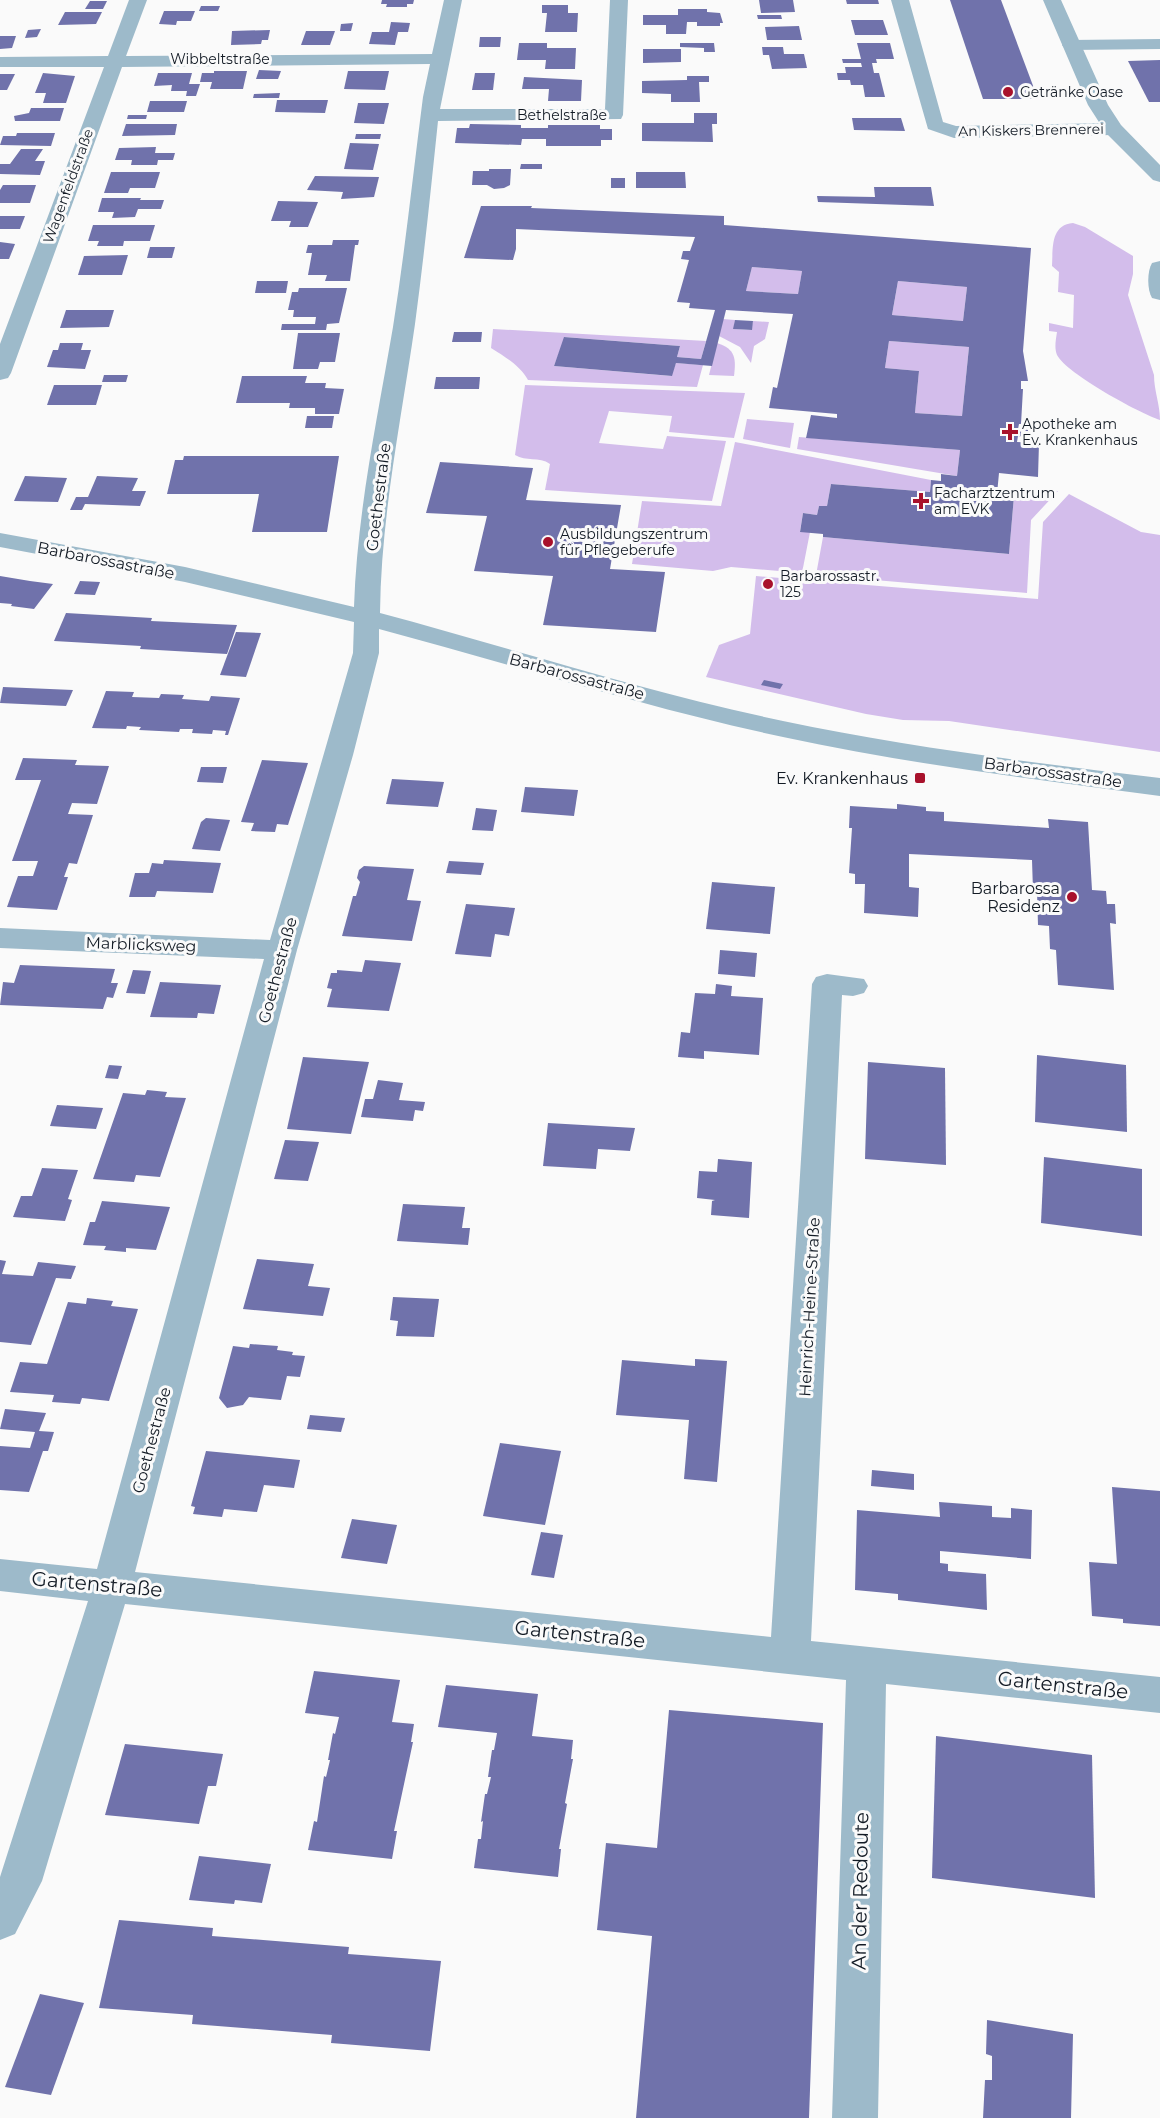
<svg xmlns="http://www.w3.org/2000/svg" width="1160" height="2118" font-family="Montserrat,sans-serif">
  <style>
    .green { fill: #d3bdeb }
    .building { fill: #7072ab; fill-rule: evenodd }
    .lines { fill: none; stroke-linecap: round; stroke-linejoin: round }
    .minor { fill: #9dbaca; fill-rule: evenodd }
    .tertiary { fill: #9dbaca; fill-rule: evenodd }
    .poi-dot { fill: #a8112b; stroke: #fafafa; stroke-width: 2 }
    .labels { text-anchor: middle; stroke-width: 6; stroke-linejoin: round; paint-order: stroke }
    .far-street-label { font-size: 14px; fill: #131b25; stroke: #fafafa }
    .far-poi-label { font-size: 14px; fill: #131b25; stroke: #fafafa; text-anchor: start }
    .street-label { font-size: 16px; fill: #131b25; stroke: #fafafa }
    .poi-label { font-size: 16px; fill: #131b25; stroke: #fafafa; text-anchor: end }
    .near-street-label { font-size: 20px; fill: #131b25; stroke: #fafafa }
  </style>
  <rect width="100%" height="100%" fill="#fafafa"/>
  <g class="green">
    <path d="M1073 223 1085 227 1133 256V274L1128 295 1154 375C1154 391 1160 404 1160 420 1139 413 1067 374 1057 355 1054 348 1056 339 1057 332L1049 331V323L1073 328 1074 295 1058 292 1059 272 1052 266C1053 249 1050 225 1073 223Z"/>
    <polygon points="752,267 802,271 798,294 746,291"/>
    <polygon points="898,281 967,287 963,321 892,315"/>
    <polygon points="723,319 735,320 734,329 751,330 753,321 769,322 765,339 754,346 751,363 740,347 719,336"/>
    <path d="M493 329 706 341 701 359 677 357 680 346 565 337 554 366 671 376 676 363 703 365 697 387 528 380C520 366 507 358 491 348Z"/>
    <polygon points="889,341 969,347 962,416 915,413 919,371 885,368"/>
    <path d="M717 343C736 349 736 359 734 376L709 375Z"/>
    <path d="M525 385 745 393 734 438 669 432 672 416 609 411 599 443 663 449 667 436 726 441 712 501 545 490 550 464C539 456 526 462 515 455Z"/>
    <polygon points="747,419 794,423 790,448 743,439"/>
    <polygon points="799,437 960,450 957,476 797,449"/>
    <polygon points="735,442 931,480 930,492 831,484 827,506 819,506 817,515 803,513 800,531 810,532 802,573 731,567 713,571 632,564 642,501 721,506"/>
    <polygon points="1037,490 1058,491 1031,520 1027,593 816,575 823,537 1009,554 1014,496 1035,498"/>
    <polygon points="1069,494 1141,532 1160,535 1160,752 949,721 903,720 866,714 706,677 719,645 750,634 756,576 1038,599 1043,522"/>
  </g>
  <g class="building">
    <polygon points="382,0 414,0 413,4 407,4 407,7 386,7 387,4 381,4"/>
    <polygon points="759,0 793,0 795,12 761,13"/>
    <polygon points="846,0 878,0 879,4 847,4"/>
    <polygon points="950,0 1001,0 1038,99 983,99"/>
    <polygon points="90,1 107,1 103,9 85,9"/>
    <polygon points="542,5 568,5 568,13 578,13 577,32 545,32 547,13 542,13"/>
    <polygon points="201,6 220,6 218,11 199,11"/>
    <polygon points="678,9 707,9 707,12 720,13 723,23 720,23 720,26 697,26 697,22 687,22 686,34 666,34 666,25 643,25 643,15 678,15"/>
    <polygon points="164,11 195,11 191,21 177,21 176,25 159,24"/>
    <polygon points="65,12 102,12 96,24 58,25"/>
    <polygon points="757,15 781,15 782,19 758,19"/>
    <polygon points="851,20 883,20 888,35 855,35"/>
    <polygon points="391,22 410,23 408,32 398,32 395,45 369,44 372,32 389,32"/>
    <polygon points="353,23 351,31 340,31 341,24"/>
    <polygon points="799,26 802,40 767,40 765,27"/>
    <polygon points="41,29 37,37 25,38 28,30"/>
    <polygon points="270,30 268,40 262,40 261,44 231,45 232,31"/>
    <polygon points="306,31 335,31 330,45 301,45"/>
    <polygon points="0,36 16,36 12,48 0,49"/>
    <polygon points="480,37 501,37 500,47 479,47"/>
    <polygon points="519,43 547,43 547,48 576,48 575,69 545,69 546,60 517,60"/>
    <polygon points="680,43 714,43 715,52 704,52 704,48 680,47"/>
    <polygon points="857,43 890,43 894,59 876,59 877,63 872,63 874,73 879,73 885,97 865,97 863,85 851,85 850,80 838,80 837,73 846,73 845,67 862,67 861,63 843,63 842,59 861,59"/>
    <polygon points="762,47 783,47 784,54 804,54 807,68 772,69 769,55 763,55"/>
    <polygon points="643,49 681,49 681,62 643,63"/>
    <polygon points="1160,60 1160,102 1149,102 1128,61"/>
    <polygon points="259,70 281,71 278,79 256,79"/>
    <polygon points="214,71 247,71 243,89 210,89 212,82 200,82 202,73 214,73"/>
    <polygon points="348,71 389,71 385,90 344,89"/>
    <polygon points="43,73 75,76 66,103 43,103 46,93 35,93"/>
    <polygon points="158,73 192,73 189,84 200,84 196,96 186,96 187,91 171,91 172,85 154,86"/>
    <polygon points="475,73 495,73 493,90 472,90"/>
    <polygon points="0,74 15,74 7,90 0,90"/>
    <polygon points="687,76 709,76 709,82 699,82 700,102 671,102 671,94 642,93 642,81 687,80"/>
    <polygon points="524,77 582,80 581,101 548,101 549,89 522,89"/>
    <polygon points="280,93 279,98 253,98 254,94"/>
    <polygon points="277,100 328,100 325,113 275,112"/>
    <polygon points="150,101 187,101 184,112 147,112"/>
    <polygon points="358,103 389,103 384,124 354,123"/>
    <polygon points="31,108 64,108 60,121 15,121 14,116 29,113"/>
    <polygon points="694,113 717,113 717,124 712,124 713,142 642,141 642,123 694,123"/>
    <polygon points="128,115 147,115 146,119 127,119"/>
    <polygon points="852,118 901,118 905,131 854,130"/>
    <polygon points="126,124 177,124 175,135 122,136"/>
    <polygon points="470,124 521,125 521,128 548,128 548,125 600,125 600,129 612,129 612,140 601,140 601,146 546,146 546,139 522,139 521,145 455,143 457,128 469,128"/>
    <polygon points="17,133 55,133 51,146 0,145 3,136 16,136"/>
    <polygon points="356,134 381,134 380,139 355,139"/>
    <polygon points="350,143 379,144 373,170 344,169"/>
    <polygon points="156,147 155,153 175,153 173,160 158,160 157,165 131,165 132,160 115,160 119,148"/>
    <polygon points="21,149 43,149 35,161 45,161 40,175 0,174 0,164 10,164"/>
    <polygon points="521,164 542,164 542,169 520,169"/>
    <polygon points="489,169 511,169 510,185 504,188 494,189 487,185 472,185 473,171 489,171"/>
    <polygon points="111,172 160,172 155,188 130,188 128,193 104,193"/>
    <polygon points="636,172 685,172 686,188 636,188"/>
    <polygon points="315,176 379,177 374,197 341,199 343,192 307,190"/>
    <rect x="611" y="178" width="14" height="10"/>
    <polygon points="3,185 36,185 30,203 0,203 0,190"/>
    <polygon points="874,187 931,187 934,206 818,202 817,196 875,197"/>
    <polygon points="102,198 141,198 140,200 164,200 161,209 138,209 135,217 112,218 114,212 98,212"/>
    <polygon points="278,201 318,202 308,227 289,227 291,221 271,221"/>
    <path d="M481 206H532L531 208 724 216V225L1031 248 1023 351 1028 381H1021V389H1023L1021 424H1019L1018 429 1028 430V434L1027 437 1018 436 1017 442 1039 443 1038 477 999 473 997 494 1014 496 1009 554 823 537V534L800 532 803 513 817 515 819 506H827L831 484 930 492 931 480 941 481V474L957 476 960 450 806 438 811 415 837 418V414L769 408 773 387 777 388 793 314 726 310 712 366 676 363 672 376 554 366 564 337 680 346 677 357 701 359 715 310 689 308 690 303 677 302 689 260 681 259 683 251H690L695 237 516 229V249L513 260 464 258ZM752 267 802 271 798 294 746 291ZM898 281 967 287 963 321 892 315ZM889 341 969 347 962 416 915 413 919 371 885 368Z"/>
    <polygon points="0,216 25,216 20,229 0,229"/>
    <polygon points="93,225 155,225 150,241 124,241 123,246 97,246 99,241 88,241"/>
    <polygon points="333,240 359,240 358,245 355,245 350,281 325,281 327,275 308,275 312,253 306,253 308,245 332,245"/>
    <polygon points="0,242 15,244 9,259 0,259"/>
    <polygon points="150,247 175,247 172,258 147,258"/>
    <polygon points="128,255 122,275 78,275 84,256"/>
    <polygon points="257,281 288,281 286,293 255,293"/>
    <polygon points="299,288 347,288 339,323 327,324 326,330 281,330 282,324 315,324 316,317 293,317 294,310 288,310 292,292 298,292"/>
    <polygon points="66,310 114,310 109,327 60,328"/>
    <polygon points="735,320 753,321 752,330 733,329"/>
    <polygon points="454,332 482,332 481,342 452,342"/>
    <polygon points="298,333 340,333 335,362 320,362 318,369 293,369"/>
    <polygon points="60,343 83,343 81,350 91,350 85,369 47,367 53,350 58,350"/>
    <polygon points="104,375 128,375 126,382 102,382"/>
    <polygon points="242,376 307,376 305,383 326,383 325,388 344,389 339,414 315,414 315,408 289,408 290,403 236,403"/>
    <polygon points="436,377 480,377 479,389 434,389"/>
    <polygon points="54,385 102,385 96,405 47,405"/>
    <polygon points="307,416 334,416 332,428 305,428"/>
    <polygon points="184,456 339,456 327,532 252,532 259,494 167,494 175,460 183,460"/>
    <polygon points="440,462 533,468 526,500 621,505 610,569 665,572 656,632 543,625 553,576 474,571 487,516 426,513"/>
    <polygon points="25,476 67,478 58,502 14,501"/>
    <polygon points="97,476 138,478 132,491 146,491 140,506 85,504 82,510 70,510 76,497 88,497"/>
    <polygon points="0,576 30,581 53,584 34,609 11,606 12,604 0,603"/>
    <polygon points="80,581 100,582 95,595 74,594"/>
    <polygon points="66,613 152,618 151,621 237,625 227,654 140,649 141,646 54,641"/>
    <polygon points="236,632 261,633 246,677 220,675"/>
    <polygon points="764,680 783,684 780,689 761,685"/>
    <polygon points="3,687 73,690 66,706 0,703"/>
    <polygon points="106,691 134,692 132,697 159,698 161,694 184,695 182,699 209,701 211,696 240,698 228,735 225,735 226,731 213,730 212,734 192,733 193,729 180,729 179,732 139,730 141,727 127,726 126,729 92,728"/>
    <polygon points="23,758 77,760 75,765 109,766 97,804 72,803 68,814 93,815 77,864 69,863 64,877 68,877 57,910 7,907 18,876 33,876 38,861 12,861 41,780 15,780"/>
    <polygon points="262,760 308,763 288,825 277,824 275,832 251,831 254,823 241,822"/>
    <polygon points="201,767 227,767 223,783 197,782"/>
    <polygon points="392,779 444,782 438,807 386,804"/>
    <polygon points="525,787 578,790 574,816 521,812"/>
    <polygon points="897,804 926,807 926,811 944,812 944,821 1049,828 1048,819 1088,822 1092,890 1106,891 1107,904 1115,904 1116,924 1110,923 1114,990 1058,985 1056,950 1050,949 1049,926 1038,925 1037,891 1033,891 1032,860 909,854 909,887 919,888 918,917 864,913 865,884 855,884 855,874 849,873 852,828 849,828 850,806 897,809"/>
    <polygon points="476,808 497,810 493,831 472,830"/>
    <polygon points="206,818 230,820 220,851 192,849 201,822"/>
    <polygon points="164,860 221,863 213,893 157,891 155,897 129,897 135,873 149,873 152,863 163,864"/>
    <polygon points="449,861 484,863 481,875 446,873"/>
    <polygon points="364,866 414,869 407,900 421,901 412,941 342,936 353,896 356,896 360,882 357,878 359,870"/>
    <polygon points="712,882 775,887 770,934 706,929"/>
    <polygon points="466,904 515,908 509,936 495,934 491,957 455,954"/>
    <polygon points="720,950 757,953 755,977 718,974"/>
    <polygon points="365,960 401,963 389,1011 327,1007 332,989 327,988 331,973 337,973 337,970 362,972"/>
    <polygon points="20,965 115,969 111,983 118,983 113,998 107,997 103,1009 0,1005 3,982 14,983"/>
    <polygon points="133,970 151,971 145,994 126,993"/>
    <polygon points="160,982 221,985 214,1014 198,1013 197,1018 150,1017"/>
    <polygon points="716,984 732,986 731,996 763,998 759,1055 704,1051 704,1059 678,1057 681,1032 690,1033 695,993 715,994"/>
    <polygon points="1037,1055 1126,1065 1127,1132 1035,1122"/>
    <polygon points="303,1057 369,1062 351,1134 287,1129"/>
    <polygon points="868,1062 945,1068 946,1165 865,1159"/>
    <polygon points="109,1065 122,1066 118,1079 105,1078"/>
    <polygon points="378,1080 403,1083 399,1100 425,1102 423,1111 415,1110 413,1121 361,1117 365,1099 373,1099"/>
    <polygon points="147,1090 167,1092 165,1097 186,1098 160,1177 136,1175 134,1182 93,1179 123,1093 145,1095"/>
    <polygon points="57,1105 103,1108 96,1129 50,1126"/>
    <polygon points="548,1123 635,1128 630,1151 598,1149 596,1169 543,1166"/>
    <polygon points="285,1140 319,1142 308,1181 274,1179"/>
    <polygon points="1044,1157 1142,1169 1142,1236 1041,1223"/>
    <polygon points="718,1159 752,1162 749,1218 711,1215 712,1201 715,1200 697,1198 699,1171 717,1172"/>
    <polygon points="42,1168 78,1170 68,1199 72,1200 65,1221 13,1217 21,1196 32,1196"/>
    <polygon points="102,1201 170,1207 156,1250 126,1248 126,1252 104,1250 106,1246 83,1245 90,1222 95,1222"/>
    <polygon points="403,1204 465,1207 462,1228 470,1228 468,1245 397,1241"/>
    <polygon points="257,1259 314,1264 308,1286 330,1288 323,1316 243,1309"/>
    <polygon points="0,1260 6,1261 2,1274 33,1276 38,1262 76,1266 71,1279 56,1278 31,1345 0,1342"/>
    <polygon points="393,1297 439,1299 434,1337 396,1336 398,1321 390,1320"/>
    <polygon points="87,1298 113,1301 111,1306 138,1309 109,1401 82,1398 80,1404 52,1402 54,1395 10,1392 20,1362 47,1364 68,1302 86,1304"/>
    <polygon points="250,1344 278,1346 277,1350 293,1352 292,1355 305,1356 300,1377 287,1376 281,1400 249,1397 243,1405 227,1408 219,1398 233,1346 249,1348"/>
    <polygon points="695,1359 727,1361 717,1482 684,1479 689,1420 616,1415 622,1360 695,1366"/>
    <polygon points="5,1409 46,1413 39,1431 54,1432 48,1451 43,1451 29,1492 0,1490 0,1446 30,1448 35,1432 0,1429"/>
    <polygon points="310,1415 345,1418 341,1432 307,1429"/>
    <polygon points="500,1443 561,1451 545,1525 483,1516"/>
    <polygon points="206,1451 300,1460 294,1488 264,1485 257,1512 224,1509 222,1517 193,1514 195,1507 191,1506"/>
    <polygon points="872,1470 914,1474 914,1490 871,1486"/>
    <polygon points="1112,1487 1160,1491 1160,1626 1123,1623 1123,1619 1092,1616 1089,1562 1117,1564"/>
    <polygon points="939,1502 992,1506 992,1517 1011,1518 1011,1508 1032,1510 1031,1559 940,1551 940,1563 948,1564 948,1571 986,1574 987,1610 898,1600 898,1594 855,1590 857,1510 940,1517"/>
    <polygon points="352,1519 397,1525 387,1564 341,1558"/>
    <polygon points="541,1532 563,1535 554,1578 531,1575"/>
    <polygon points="314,1671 400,1680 392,1722 414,1724 411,1742 413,1742 394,1831 397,1831 392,1859 308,1850 314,1821 317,1822 324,1776 326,1777 330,1760 328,1760 333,1733 335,1734 339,1717 305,1713"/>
    <polygon points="446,1685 538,1694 532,1736 573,1740 571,1759 573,1759 565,1803 567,1804 559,1849 561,1849 558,1877 474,1868 478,1839 481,1839 483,1821 481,1822 485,1794 487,1794 491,1777 488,1777 492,1750 494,1750 497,1733 438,1727"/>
    <polygon points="669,1710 823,1723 809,2118 636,2118 652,1936 597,1930 606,1843 657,1848"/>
    <polygon points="936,1736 1092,1755 1095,1898 932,1878"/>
    <polygon points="125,1744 223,1754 216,1786 208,1786 199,1824 105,1815"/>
    <polygon points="199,1856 271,1864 262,1903 235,1900 234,1904 189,1900"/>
    <polygon points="119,1920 213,1928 212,1936 349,1947 348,1954 441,1961 430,2051 331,2043 332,2035 192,2024 193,2015 99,2008"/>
    <polygon points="40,1994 84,2003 51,2095 5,2087"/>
    <polygon points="987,2020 1073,2034 1071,2118 983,2118 985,2080 992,2080 992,2056 986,2054"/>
  </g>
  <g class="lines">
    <g class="minor">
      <path d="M129 0H147L126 56 432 54 444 0H462L440 109H605L610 0H628L623 115 621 119 438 121C431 188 424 257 415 324 401 421 381 516 380 613 514 649 647 692 783 721 908 747 1034 763 1160 778V796C1034 779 907 764 783 737 647 708 514 665 379 629V653L353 755 297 950 135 1572 771 1637 812 984 816 977 827 974 864 979 868 986 864 993 853 996 842 995 811 1641 1160 1677V1713L886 1684 878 2118H832L846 1680 125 1604 42 1881 15 1934 0 1940V1877L88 1601 0 1591V1559L97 1569 264 959 0 948V928L270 940 353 653 354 622 185 582 0 547V533L185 567 354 607C357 513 377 420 393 327 405 251 413 174 423 97L430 64 122 67 11 373 8 378 0 380V344L104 67H0V57L108 56Z"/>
      <polygon points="891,0 909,0 943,122 956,126 1113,123 1120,125 1122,129 1120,133 1113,135 954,138 928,129"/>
      <polygon points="1160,39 1160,49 1071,50 1065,49 1062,45 1065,41 1071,40"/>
    </g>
    <g class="tertiary">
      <polygon points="1043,0 1061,0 1108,105 1121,125 1160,165 1160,182 1153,180 1106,133 1088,105"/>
      <path d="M1160 261V300L1152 298C1147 290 1147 271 1152 263Z"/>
    </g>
  </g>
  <g class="poi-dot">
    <circle cx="1008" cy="92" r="6"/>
    <path d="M1007 423h6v6h6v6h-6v6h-6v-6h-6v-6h6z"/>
    <path d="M918 492h6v6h6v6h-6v6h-6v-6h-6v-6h6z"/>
    <circle cx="548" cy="542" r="6"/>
    <circle cx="768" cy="584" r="6"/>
    <rect x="914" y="772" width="12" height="12" rx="3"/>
    <circle cx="1072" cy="897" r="6"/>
  </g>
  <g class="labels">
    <g class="far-street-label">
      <text x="220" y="64">Wibbeltstraße</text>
      <text x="562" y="120">Bethelstraße</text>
      <text transform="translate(1031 130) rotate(-1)" y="5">An Kiskers Brennerei</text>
      <text transform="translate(68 186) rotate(-70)" y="5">Wagenfeldstraße</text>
    </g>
    <g class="far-poi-label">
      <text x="1020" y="97">Getränke Oase</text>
      <text x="1022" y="429">Apotheke am<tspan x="1022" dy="16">Ev. Krankenhaus</tspan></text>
      <text x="934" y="498">Facharztzentrum<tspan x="934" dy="16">am EVK</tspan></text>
      <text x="560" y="539">Ausbildungszentrum<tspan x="560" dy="16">für Pflegeberufe</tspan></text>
      <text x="780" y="581">Barbarossastr.<tspan x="780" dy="16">125</tspan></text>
    </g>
    <g class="street-label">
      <text transform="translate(378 497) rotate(-83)" y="6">Goethestraße</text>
      <text transform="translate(106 560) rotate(11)" y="6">Barbarossastraße</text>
      <text transform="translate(577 676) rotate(15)" y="6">Barbarossastraße</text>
      <text transform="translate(1053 772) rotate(8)" y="6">Barbarossastraße</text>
      <text transform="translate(141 944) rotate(2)" y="6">Marblicksweg</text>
      <text transform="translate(277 970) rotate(-75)" y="6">Goethestraße</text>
      <text transform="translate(809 1307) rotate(-87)" y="6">Heinrich-Heine-Straße</text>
      <text transform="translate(151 1440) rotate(-75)" y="6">Goethestraße</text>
    </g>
    <g class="poi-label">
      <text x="908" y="784">Ev. Krankenhaus</text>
      <text x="1060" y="894">Barbarossa<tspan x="1060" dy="18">Residenz</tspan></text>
    </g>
    <g class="near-street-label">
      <text transform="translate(97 1584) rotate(5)" y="7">Gartenstraße</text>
      <text transform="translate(580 1634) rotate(6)" y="7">Gartenstraße</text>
      <text transform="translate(1063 1685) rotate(6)" y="7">Gartenstraße</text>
      <text transform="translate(860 1891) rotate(-89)" y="7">An der Redoute</text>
    </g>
  </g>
</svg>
